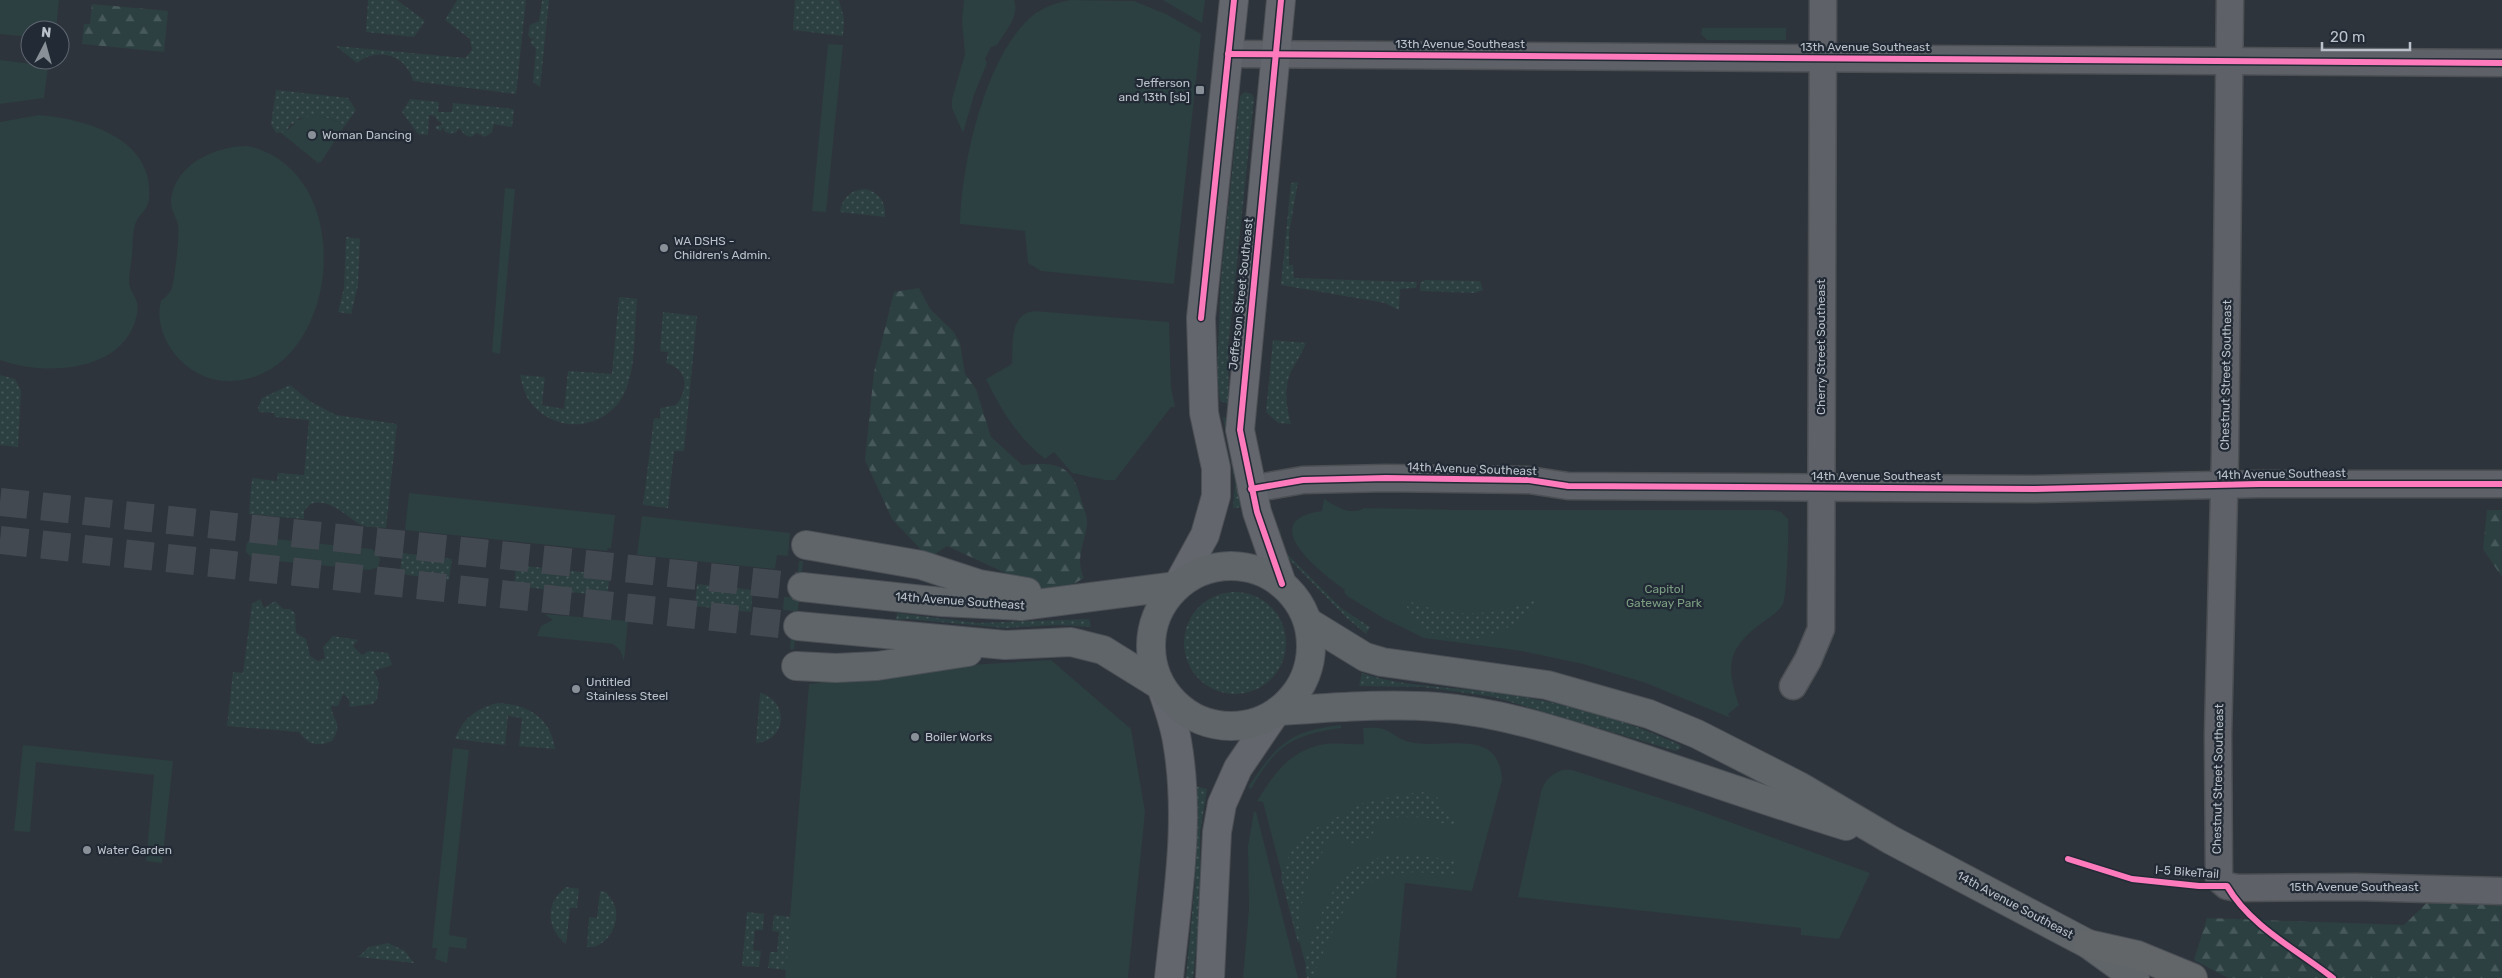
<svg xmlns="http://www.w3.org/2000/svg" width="2502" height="978" font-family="Rubik,sans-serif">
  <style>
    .green { fill: #2c3f41 }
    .forest { fill: url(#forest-firs) }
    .garden { fill: url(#garden-dots) }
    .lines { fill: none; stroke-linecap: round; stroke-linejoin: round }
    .primary-tunnel { stroke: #434950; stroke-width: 28; stroke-dasharray: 28 14; stroke-linecap: butt }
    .street-casing { stroke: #4c5055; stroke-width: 29 }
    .secondary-casing { stroke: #4c5055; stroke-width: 30 }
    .primary-casing { stroke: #4c5157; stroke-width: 30 }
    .highway-casing { stroke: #4b5057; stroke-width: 30 }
    .street { stroke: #5e6268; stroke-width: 26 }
    .secondary { stroke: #63666d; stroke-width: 28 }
    .primary { stroke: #60656a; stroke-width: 28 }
    .highway { stroke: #636668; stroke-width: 28 }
    .cycleway-casing { stroke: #222a35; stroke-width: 9 }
    .cycleway { stroke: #fd7abc; stroke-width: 6 }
    .poi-dot { fill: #899098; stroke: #222a35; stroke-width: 2 }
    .labels { text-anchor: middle; stroke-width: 4.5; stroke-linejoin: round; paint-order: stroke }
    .street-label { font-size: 12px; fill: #bac1ca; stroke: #222a35 }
    .poi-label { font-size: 12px; fill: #bac1ca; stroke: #222a35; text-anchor: start }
    .park-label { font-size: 12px; fill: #7b9d82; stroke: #222a35 }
  </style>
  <defs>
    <pattern id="forest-firs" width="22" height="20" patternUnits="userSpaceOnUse" patternTransform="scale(1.25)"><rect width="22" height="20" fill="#2c3f41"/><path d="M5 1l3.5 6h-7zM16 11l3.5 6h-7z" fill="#48595b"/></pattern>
    <pattern id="garden-dots" width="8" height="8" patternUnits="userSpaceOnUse" patternTransform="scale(1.25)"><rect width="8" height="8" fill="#2c3f41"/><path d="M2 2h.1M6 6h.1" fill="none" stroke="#48595b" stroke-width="1.8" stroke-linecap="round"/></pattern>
  </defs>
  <rect width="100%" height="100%" fill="#2e343b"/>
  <g class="green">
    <polygon points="0,0 59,0 56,30 30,30 30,37 0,34"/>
    <path d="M964 0H1014C1020 17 1005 31 997 45L991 47 985 59 987 63 974 95 963 133 952 108V99L965 54 962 21Z"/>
    <path d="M1070 0 1134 1 1168 15 1201 34 1174 284 1041 271 1028 263 1025 231 960 224C961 165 985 56 1032 16 1043 7 1056 3 1070 0Z"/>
    <polygon points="1163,0 1205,0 1202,23"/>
    <polygon points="1702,28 1786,28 1786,40 1707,40 1701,34"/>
    <polygon points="828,44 843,45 826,212 812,211"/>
    <polygon points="0,60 48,66 44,98 0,104"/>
    <path d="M39 115C87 119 155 139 149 199 148 210 140 213 136 222 132 232 133 245 132 256 131 264 129 274 129 282 130 295 140 296 137 314 126 372 46 377 0 360V122Z"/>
    <path d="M307 116C320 116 334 117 344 127L321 162 318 163 281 133C289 132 295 120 307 116Z"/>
    <path d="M248 146C362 172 340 376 232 381 212 382 194 374 180 360 166 346 155 322 161 301 165 297 171 293 172 287 175 277 180 233 178 225 176 215 170 210 171 199 176 163 216 146 248 146Z"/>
    <polygon points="505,188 515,189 500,354 492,352"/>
    <path d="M1034 311 1169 322 1171 387 1175 407H1171L1115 480H1105L1072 473 1054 452 1045 459C1018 438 1001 410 986 379L1012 364C1013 345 1009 314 1034 311Z"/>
    <polygon points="409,493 615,515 611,548 608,548 607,551 405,530"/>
    <path d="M1324 499C1337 507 1350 516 1364 508L1462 510H1774L1781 512 1788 519C1789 529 1787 595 1783 604 1779 612 1770 617 1763 622 1728 648 1725 665 1739 705L1728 714 1731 718 1646 683 1583 664 1522 651 1424 638 1383 618 1347 596 1344 592 1345 590C1334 582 1266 534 1303 516 1309 513 1316 512 1322 511Z"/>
    <polygon points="642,516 790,533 788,556 777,555 775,569 637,555"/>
    <path d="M256 537 371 549 378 553 380 560 378 567 370 570 253 559 246 552C245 544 248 539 256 537Z"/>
    <polygon points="799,561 803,561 794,649 790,649 793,611 783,610 784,597 795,597"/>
    <polygon points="544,614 628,621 624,661 620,650 613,644 537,636 541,626 553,620"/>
    <polygon points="1051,660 1131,729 1145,812 1128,978 785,978 809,684 967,665"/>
    <path d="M1341 725V728C1292 735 1276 745 1251 789L1248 787C1277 745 1288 731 1341 725Z"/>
    <path d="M1363 728C1370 728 1379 727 1386 730 1393 733 1399 739 1406 741 1441 752 1499 724 1502 780L1472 891 1405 883 1396 978H1309L1263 802 1257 801C1272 777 1287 754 1316 746 1330 741 1349 745 1364 744Z"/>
    <polygon points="23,745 173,761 162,863 146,861 154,775 36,762 30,832 14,831"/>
    <polygon points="453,748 469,750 449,935 467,938 466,949 449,947 447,963 435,959 437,948 432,948"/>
    <path d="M1562 770H1572L1694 809 1870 873 1839 939 1801 935V928L1518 897 1541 792C1545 780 1550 775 1562 770Z"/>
    <polygon points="1254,811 1256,812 1298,978 1243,978 1249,909 1248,846"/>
  </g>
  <g class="forest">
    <polygon points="92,4 168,11 164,52 82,44 84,24 90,24"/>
    <path d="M919 288 930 309 953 331 960 343 965 374 976 389 991 437 1022 465C1055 462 1072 463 1081 499 1083 507 1088 517 1087 525 1084 545 1075 559 1084 578L1063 590 1032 591 1012 576 947 546 929 558 892 519 865 460 874 372 894 292Z"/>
    <polygon points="2487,510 2502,510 2502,577 2483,549"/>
    <polygon points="2442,888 2502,892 2502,978 2228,978 2194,960 2207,918 2404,925"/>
  </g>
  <g class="garden">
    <polygon points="368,0 397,0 425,21 414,37 366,32"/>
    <path d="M457 0H526L516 94 413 81C406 54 377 47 357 63L336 46 465 58 472 50 470 39 445 20Z"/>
    <polygon points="542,0 549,0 540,87 533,82 536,49 530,42 535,38 531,39 528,35 530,25 539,21"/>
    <polygon points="795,0 839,0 844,19 843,36 793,30"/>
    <path d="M276 90 348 98 356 110 344 127C332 115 313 114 298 119V122L290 125 286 132 276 133 271 124Z"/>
    <polygon points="1245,92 1252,94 1254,98 1228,349 1229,404 1220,401 1217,376 1221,277 1240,96"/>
    <polygon points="410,99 439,102 438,112 452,112 453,103 514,109 512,127 494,124 492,132 485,137 477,133 471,137 465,135 459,128 455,134 454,132 451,134 445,132 443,127 441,131 436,129 436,126 442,125 441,122 438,121 435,116 429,115 428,135 418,134 402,112"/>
    <polygon points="1298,182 1289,233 1289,265 1293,265 1294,278 1417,282 1416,288 1400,289 1399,310 1385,303 1281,285 1291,183"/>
    <path d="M865 189C879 192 886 202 885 217L840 212C842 198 850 190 865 189Z"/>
    <polygon points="346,237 360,239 358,285 351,314 338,312 344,288"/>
    <polygon points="1425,280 1480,281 1483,290 1475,293 1420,291 1420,283"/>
    <path d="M619 297 637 299C634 329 637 367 624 394 606 430 556 435 531 403 525 396 522 384 520 375L545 377 542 405 564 409 568 371 612 374Z"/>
    <path d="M663 312 697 316 684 451H674L668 508 643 505 654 418 660 419V408L676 405C689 389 688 369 666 363L668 352 660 351Z"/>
    <path d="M1273 340 1306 343C1302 353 1298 359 1293 368 1283 384 1286 407 1291 424L1278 423 1266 412Z"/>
    <polygon points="0,375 15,379 21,391 18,447 0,445"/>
    <path d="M290 385 311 402 336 415 397 424 386 528C378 527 365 528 359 524 343 514 331 498 310 504L304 511V519L249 514 252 478 277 481 278 473 304 475 309 420 275 417 274 413 259 412 258 408 262 398Z"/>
    <polygon points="1223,417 1229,418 1243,507 1233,508 1235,483"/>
    <polygon points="1280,523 1281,539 1288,555 1341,608 1370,627 1366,634 1348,619 1287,557 1279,539"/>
    <polygon points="402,553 452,559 449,580 400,574"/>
    <polygon points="516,565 610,575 607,596 514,586"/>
    <polygon points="697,584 753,590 751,612 695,606"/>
    <circle cx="1235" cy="643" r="51"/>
    <path d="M1401 598C1445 617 1493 619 1536 599 1541 619 1481 641 1464 640 1450 639 1436 633 1422 630Z"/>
    <path d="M260 599 264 608 275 601 283 609H290L295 613 296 633 306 639 310 656 318 661 325 658 323 647 333 636 358 640 353 646 362 655 369 651 388 653 392 665 374 671 379 683 377 699 373 704 349 707C351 701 348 697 343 694L338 706H331C332 720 344 722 332 741 317 747 309 745 299 732L227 726 233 672 243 673 252 604Z"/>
    <polygon points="897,613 977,623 1089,619 1091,627 1057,625 1005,628 908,619 896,620"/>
    <path d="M1362 673C1398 686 1450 687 1490 692 1555 700 1620 717 1680 745L1681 748 1676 751 1494 697 1424 687 1359 686Z"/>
    <path d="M760 693C790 701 787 741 756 743Z"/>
    <path d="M497 703C527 704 551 717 555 749L519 746 522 718 508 716 505 745 455 739C463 718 476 709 497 703Z"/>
    <polygon points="1191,785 1207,789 1200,833 1201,905 1193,978 1186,978 1195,882"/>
    <path d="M1429 792 1436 796 1457 824C1444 824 1435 823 1424 816L1413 818 1404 816 1379 821 1371 837 1350 844 1343 836 1332 835 1323 843 1322 857 1309 874 1304 891 1299 920 1301 938 1298 943 1281 877 1293 844 1309 832 1365 802 1412 793Z"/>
    <path d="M1400 854 1457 860 1455 876C1355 859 1347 900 1312 978H1307C1303 962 1308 949 1314 934 1329 889 1349 858 1400 854Z"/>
    <path d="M566 887 579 889 577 908H570L566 944C546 928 545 903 566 887Z"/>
    <path d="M600 891 606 892C609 896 613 901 615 906 621 923 607 949 587 947L589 917 597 918Z"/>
    <polygon points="747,912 764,914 763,930 755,930 753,950 761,951 759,967 742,966"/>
    <polygon points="774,915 791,917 786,970 768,968 770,952 777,952 779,932 772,931"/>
    <polygon points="388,943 405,951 414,963 358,957 369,947"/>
  </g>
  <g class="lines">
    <g class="primary-tunnel">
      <polyline points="0,502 802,587"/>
      <polyline points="0,540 798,626"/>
    </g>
    <g class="street-casing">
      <g id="street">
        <polyline points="2230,0 2225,454 2218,735 2219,879 2227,886 2238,888 2356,887 2502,891"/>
        <polyline points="1228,54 2502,63"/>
        <polyline points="1251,489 1303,480 1386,478 1529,480 1568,486 2035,489 2259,484 2502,484"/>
        <polyline points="1793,686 1808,660 1821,629 1823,0"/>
      </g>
    </g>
    <g class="secondary-casing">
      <g id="secondary">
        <polyline points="1281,0 1240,430 1257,512 1282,584"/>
        <polyline points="1177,586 1205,535 1216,496 1216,468 1204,413 1201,318 1234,0"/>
        <path d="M1161 686C1167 704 1174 722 1177 741 1191 820 1177 900 1169 978"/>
        <polyline points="1210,978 1217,832 1222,804 1238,768 1274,715"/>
      </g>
    </g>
    <g class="primary-casing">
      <g id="primary">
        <polyline points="806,545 921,565 979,584 1027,592"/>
        <circle cx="1231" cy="646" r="80"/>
        <polyline points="802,587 942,602 1021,606 1177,586"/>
        <polyline points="1308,622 1365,657 1382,662 1547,685 1649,714 1697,734 1799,786 1891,840 2088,944 2135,978"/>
        <polyline points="798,626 1005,645 1071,642 1103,650 1161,686"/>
        <polyline points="796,666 836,668 877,666 968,652"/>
        <path d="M1278 711C1331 708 1384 703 1437 707 1499 712 1558 731 1617 750 1693 775 1769 802 1846 826"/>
      </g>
    </g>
    <g class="highway-casing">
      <polyline id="highway" points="2088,944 2137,955 2193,978"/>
    </g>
    <use href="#street" class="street"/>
    <use href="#secondary" class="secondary"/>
    <use href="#primary" class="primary"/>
    <use href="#highway" class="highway"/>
    <g class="cycleway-casing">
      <g id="cycleway">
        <polyline points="1281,0 1240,430 1257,512 1282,584"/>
        <polyline points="1228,54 2502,63"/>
        <polyline points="1201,318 1234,0"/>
        <polyline points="1251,489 1303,480 1386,478 1529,480 1568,486 2035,489 2259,484 2502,484"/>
        <path d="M2068 859 2132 879 2199 886H2227C2250 926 2297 950 2333 978"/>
      </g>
    </g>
    <use href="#cycleway" class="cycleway"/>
  </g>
  <g class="poi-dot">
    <rect x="1195" y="85" width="10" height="10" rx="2.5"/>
    <circle cx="312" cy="135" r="5"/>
    <circle cx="664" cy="248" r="5"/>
    <circle cx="576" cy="689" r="5"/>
    <circle cx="915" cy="737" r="5"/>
    <circle cx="87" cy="850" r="5"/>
  </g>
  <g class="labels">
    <g class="street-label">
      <text x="1460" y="48">13th Avenue Southeast</text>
      <text x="1865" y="51">13th Avenue Southeast</text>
      <text transform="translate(1241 294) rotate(-84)" y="4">Jefferson Street Southeast</text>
      <text transform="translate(1821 347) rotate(-90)" y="4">Cherry Street Southeast</text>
      <text transform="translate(2226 375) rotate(-89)" y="4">Chestnut Street Southeast</text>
      <text transform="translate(1472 469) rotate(2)" y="4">14th Avenue Southeast</text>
      <text transform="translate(2281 474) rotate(-1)" y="4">14th Avenue Southeast</text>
      <text x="1876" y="480">14th Avenue Southeast</text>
      <text transform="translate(960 601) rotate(4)" y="4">14th Avenue Southeast</text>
      <text transform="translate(2218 779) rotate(-89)" y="4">Chestnut Street Southeast</text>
      <text transform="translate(2187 872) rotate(4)" y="4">I-5 BikeTrail</text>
      <text x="2354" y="891">15th Avenue Southeast</text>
      <text transform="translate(2015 905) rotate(28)" y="4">14th Avenue Southeast</text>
    </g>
    <g class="poi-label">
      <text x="1190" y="87" text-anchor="end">Jefferson<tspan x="1190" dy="14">and 13th [sb]</tspan></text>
      <text x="322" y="139">Woman Dancing</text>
      <text x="674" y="245">WA DSHS -<tspan x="674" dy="14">Children's Admin.</tspan></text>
      <text x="586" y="686">Untitled<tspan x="586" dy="14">Stainless Steel</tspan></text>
      <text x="925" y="741">Boiler Works</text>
      <text x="97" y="854">Water Garden</text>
    </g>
    <g class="park-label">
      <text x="1664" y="593">Capitol<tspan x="1664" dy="14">Gateway Park</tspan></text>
    </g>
  </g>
  <g transform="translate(45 45) rotate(6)"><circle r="24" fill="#222a35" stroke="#5f6671"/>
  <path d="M0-4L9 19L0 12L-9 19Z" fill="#899098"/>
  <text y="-8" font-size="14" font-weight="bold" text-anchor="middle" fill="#bac1ca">N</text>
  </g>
  <path d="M2322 42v8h88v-8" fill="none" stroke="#bac1ca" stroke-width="2.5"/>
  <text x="2330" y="42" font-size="15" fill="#bac1ca" stroke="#222a35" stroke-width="4" paint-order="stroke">20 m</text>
</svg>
